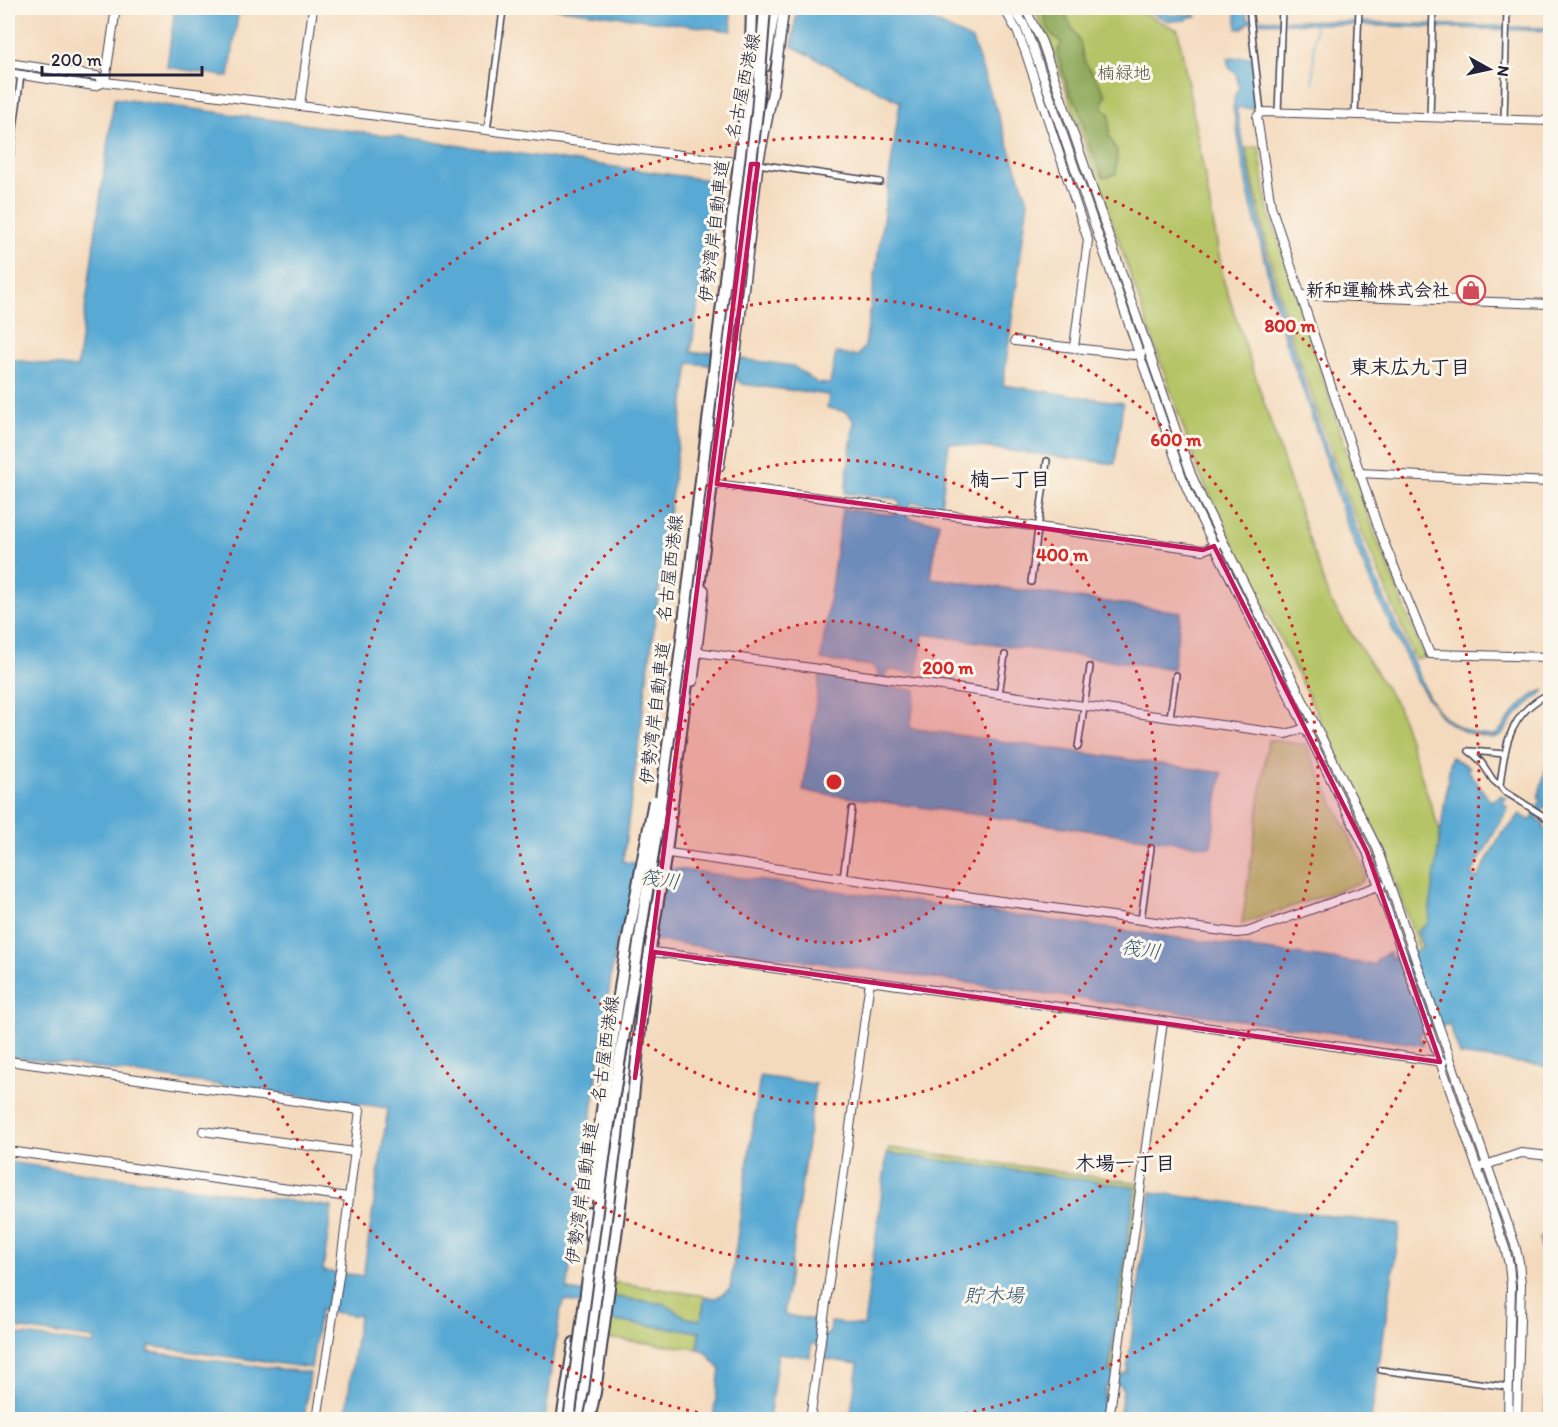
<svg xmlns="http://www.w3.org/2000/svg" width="1558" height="1427" font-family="Itim,'Klee One',sans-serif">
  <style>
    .green { fill: #b5c466; stroke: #6c7350; stroke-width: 1.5 }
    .forest { fill: #90aa5b; stroke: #59664b; stroke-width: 1.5 }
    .water { fill: #58a9d3; stroke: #3d6687; stroke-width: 1.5 }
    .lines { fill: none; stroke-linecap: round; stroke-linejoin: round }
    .stream { stroke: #58a9d3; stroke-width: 1.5 }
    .street-casing { stroke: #423e4e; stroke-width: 8 }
    .secondary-casing { stroke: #423e4e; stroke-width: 10 }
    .primary-casing { stroke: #423e4e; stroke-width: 12 }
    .highway-casing { stroke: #423e4e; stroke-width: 14 }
    .street { stroke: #fff; stroke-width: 5 }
    .secondary { stroke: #fff; stroke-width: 8 }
    .primary { stroke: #fff; stroke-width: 9 }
    .highway { stroke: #fff; stroke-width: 10 }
    .highway-bridge-casing { stroke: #423e4e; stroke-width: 14; stroke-linecap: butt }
    .highway-bridge { stroke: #fff; stroke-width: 10 }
    .marked { fill: #c2185b; fill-opacity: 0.2; stroke: #c2185b; stroke-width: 4.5; stroke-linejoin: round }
    .ring { fill: none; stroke: #d62828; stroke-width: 3; stroke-dasharray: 3 6 }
    .labels { text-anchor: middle; stroke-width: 6; stroke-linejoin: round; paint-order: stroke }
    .park-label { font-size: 18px; fill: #555b4a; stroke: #fbf7ec }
    .street-label { font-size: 18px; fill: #22223b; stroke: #fbf7ec }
    .poi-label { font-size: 18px; font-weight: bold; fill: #22223b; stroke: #fbf7ec; text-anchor: end }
    .neighbourhood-label { font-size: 20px; font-weight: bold; fill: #22223b; stroke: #fbf7ec }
    .water-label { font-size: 20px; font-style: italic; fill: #385878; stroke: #fbf7ec }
    .centre { fill: #d62828; stroke: #fbf7ec; stroke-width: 3 }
    .ring-label { font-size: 18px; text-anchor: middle; font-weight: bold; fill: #d62828; stroke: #fbf7ec; stroke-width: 6; stroke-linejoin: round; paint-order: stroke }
  </style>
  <rect width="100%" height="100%" fill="#fbf7ec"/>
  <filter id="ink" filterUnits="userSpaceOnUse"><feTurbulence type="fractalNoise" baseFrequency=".0167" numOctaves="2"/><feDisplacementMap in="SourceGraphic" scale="12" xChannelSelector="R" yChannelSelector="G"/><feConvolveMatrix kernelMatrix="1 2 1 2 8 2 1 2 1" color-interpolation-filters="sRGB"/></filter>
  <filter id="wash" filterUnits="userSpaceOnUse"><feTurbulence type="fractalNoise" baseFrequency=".008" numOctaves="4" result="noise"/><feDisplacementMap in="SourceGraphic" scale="24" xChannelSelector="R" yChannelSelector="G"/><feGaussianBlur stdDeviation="1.35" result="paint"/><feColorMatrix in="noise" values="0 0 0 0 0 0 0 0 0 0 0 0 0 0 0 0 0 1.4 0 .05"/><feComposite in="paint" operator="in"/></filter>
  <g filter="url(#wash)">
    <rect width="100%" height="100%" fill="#f4dabd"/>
    <g class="green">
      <polygon points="1034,8 1132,8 1178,30 1224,282 1329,599 1398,707 1441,835 1428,923 1423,948 1419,950 1388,860 1381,844 1199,473 1052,49"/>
      <polygon points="1259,146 1267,205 1354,474 1373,529 1425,658 1415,659 1347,496 1291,335 1268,250 1246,148"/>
      <polygon points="1268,740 1306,745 1364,867 1365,877 1362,882 1242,924"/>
      <polygon points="889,1148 1140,1183 1112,1373 1109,1369 1135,1187 887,1153"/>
      <polygon points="613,1282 705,1296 701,1320 687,1318 664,1304 611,1296"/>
      <polygon points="607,1318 614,1321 701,1332 698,1349 605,1338"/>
    </g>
    <g class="forest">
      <path d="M1042 8H1062C1067 21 1076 32 1081 46 1082 51 1082 56 1084 60 1090 73 1101 83 1106 96L1103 101V108L1110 115 1109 136 1117 151 1116 173 1109 177H1103L1088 142 1079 107 1070 94 1057 52 1062 42C1048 36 1046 22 1042 8Z"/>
      <polygon points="1543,1234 1546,1237 1550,1236 1550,1300 1549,1299 1548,1286 1549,1280 1539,1239"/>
      <polygon points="1550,1363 1550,1419 1544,1419 1547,1389 1546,1364"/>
    </g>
    <g class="water">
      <polygon points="175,8 239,8 229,77 167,67"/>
      <polygon points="552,8 730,8 732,31"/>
      <polygon points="797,8 907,8 972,40 1028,201 1003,385 1123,403 1115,464 949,443 941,506 913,502 909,505 908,515 911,519 939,522 931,578 1181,612 1173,669 923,634 917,674 890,670 886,673 885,682 889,687 916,690 910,728 1222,773 1211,847 803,791 820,675 871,682 877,679 878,673 873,666 821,660 842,509 895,515 899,512 900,504 897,499 845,493 854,421 847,412 827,408 829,395 742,384 735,378 709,365 689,363 623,861 626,862 1375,965 1376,961 1389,952 1392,959 1423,948 1417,932 1428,923 1451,757 1470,767 1468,770 1490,801 1499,797 1500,795 1506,798 1503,803 1508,808 1471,875 1477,879 1501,834 1512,824 1520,814 1529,820 1532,819 1541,800 1538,798 1550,753 1550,809 1545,806 1536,819 1545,824 1543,828 1550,832 1550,1067 1460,1055 1449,1024 1419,1034 1423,1045 617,935 567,1290 664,1304 687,1318 701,1320 705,1296 716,1298 730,1289 760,1076 815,1084 784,1315 815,1320 814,1330 817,1334 826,1335 830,1333 831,1322 864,1326 887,1153 1135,1187 1109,1369 1112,1373 1121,1375 1127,1372 1151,1192 1400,1225 1371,1419 1119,1419 1123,1390 1119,1385 1110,1384 1106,1387 1101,1419 850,1419 858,1364 826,1359 827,1349 824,1345 815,1343 811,1346 810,1357 778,1353 769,1419 713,1419 720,1369 705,1351 698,1349 700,1332 614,1321 576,1303 565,1300 560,1312 545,1419 345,1419 359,1316 320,1310 311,1368 149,1346 149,1352 310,1373 304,1419 8,1419 8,1333 94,1344 95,1339 8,1327 8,1162 332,1207 323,1271 363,1276 388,1108 8,1056 8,359 77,368 114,98 716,181 691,352 698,353 712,352 742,359 793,366 817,383 830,384 836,353 858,356 865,346 900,102 792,46"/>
      <polygon points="1140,8 1153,8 1171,15 1184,14 1196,15 1197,17 1188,17 1187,20 1169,21"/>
      <polygon points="1235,8 1246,8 1247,18 1249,19 1550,28 1550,31 1249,22 1246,26 1243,26 1243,28 1237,29"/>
      <path d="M1251 56 1257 105 1254 108H1236L1267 257 1289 337 1325 444 1373 573 1422 682C1434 715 1459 735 1495 735 1501 731 1503 725 1508 720 1516 709 1531 693 1545 690L1516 715 1501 735 1493 738 1467 733 1444 720 1434 707 1418 683 1371 584 1348 527 1301 384 1286 344 1272 292 1247 187 1233 108 1235 95 1239 87 1236 73C1230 69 1227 67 1228 59Z"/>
    </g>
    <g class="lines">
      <polyline class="stream" points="1313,84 1315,22"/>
    </g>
  </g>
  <g filter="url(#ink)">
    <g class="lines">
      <g class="street-casing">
        <g id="street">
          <polyline points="1249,8 1261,112"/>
          <polyline points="1278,113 1282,8"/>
          <polyline points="1355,115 1359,8"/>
          <polyline points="1430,118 1433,8"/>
          <polyline points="1504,120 1507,8"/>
          <polyline points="487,131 503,10"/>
          <polyline points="758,164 880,182"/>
          <polyline points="8,173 21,75"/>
          <polyline points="1031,582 1047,461"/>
          <polyline points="999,694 1005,655"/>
          <polyline points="1170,717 1176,675"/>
          <polyline points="1078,747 1090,667"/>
          <path d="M1469 751C1483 761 1484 767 1493 780 1497 784 1501 786 1504 791L1550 820"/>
          <polyline points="1471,751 1505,754"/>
          <path d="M1500 785C1504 756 1506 727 1530 706 1536 701 1543 696 1550 694"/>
          <polyline points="843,878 852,809"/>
          <polyline points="1141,920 1151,848"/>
          <polyline points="1381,1370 1509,1387"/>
        </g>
      </g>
      <g class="secondary-casing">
        <g id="secondary">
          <polyline points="1004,8 1017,31 1025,51 1088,240 1074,347"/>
          <polyline points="1013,8 1024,25 1032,45 1182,477 1194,505 1367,852 1505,1248 1509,1264 1511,1286 1508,1420"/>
          <polyline points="1025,8 1042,42 1191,474 1203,501 1377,848 1515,1245 1519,1262 1521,1285 1517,1420"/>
          <polyline points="8,63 97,76 105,82"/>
          <polyline points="8,73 95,86 105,82 300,106 743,163"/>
          <polyline points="105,82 116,8"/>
          <polyline points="300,106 313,8"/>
          <polyline points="1550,121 1261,112 1257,117 1271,206 1379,530 1430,654 1550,657"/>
          <polyline points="1302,295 1550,304"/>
          <polyline points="1015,341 1134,355 1141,353"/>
          <polyline points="1359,473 1550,482"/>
          <polyline points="717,484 1039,527 1203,550 1217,545"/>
          <polyline points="697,652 1286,734 1309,727"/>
          <polyline points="669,853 1001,901 1237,933 1247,932 1381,885"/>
          <polyline points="654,952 1163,1021 1443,1062"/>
          <polyline points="8,1061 360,1110 340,1270 317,1420"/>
          <polyline points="203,1131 354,1152"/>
          <polyline points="8,1151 348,1197"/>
          <polyline points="1483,1166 1521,1153 1550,1156"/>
          <polyline points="810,1420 870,981"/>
          <polyline points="1109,1420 1163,1021"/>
        </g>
      </g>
      <g class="primary-casing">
        <g id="primary">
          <polyline points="765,67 775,8"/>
          <polyline points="743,167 751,130"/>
          <polyline points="719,466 736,352 758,164 774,85 784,8"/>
          <polyline points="693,681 704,590"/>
        </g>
      </g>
      <g class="highway-casing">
        <g id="highway">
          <polyline points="644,986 666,852 722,403"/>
          <polyline points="590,1213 590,1235"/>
          <polyline points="562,1420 574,1343"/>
          <polyline points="581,1420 608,1207 634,1046"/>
        </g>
      </g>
      <use href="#street" class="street"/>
      <use href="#secondary" class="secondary"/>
      <use href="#primary" class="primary"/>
      <use href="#highway" class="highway"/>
      <g class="highway-bridge-casing">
        <g id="highway-bridge">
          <polyline points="722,403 757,112 765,8"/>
          <polyline points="591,1195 603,1103 626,948 654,801"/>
          <polyline points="569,1420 607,1136 635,968 657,828 679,664 745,112 751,45 752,8"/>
          <polyline points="589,1420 595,1392 629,1138 645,978"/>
        </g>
      </g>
      <use href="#highway-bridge" class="highway-bridge"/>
    </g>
  </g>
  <path class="marked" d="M751 164H758L717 484 1203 550 1214 546 1367 852 1440 1062 654 952 635 1078Z"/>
  <circle cx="834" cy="782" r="161" fill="#d62828" fill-opacity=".12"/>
  <g class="ring">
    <circle cx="834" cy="782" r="161"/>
    <circle cx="834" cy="782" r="322"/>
    <circle cx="834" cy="782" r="484"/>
    <path d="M733 1419A645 645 0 1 1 935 1419"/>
  </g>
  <defs>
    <g id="shop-ring" transform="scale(1.5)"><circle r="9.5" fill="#fbf7ec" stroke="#d1495b" stroke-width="1.5"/><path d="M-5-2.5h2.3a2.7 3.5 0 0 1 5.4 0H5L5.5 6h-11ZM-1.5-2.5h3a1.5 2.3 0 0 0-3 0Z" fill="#d1495b"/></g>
  </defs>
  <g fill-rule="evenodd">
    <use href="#shop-ring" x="1471" y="290"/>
  </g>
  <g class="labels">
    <g class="park-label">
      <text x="1124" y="79">楠緑地</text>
    </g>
    <g class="street-label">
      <text transform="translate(743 86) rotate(-78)" y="6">名古屋西港線</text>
      <text transform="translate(714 231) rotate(-83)" y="6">伊勢湾岸自動車道</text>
      <text transform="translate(670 568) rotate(-83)" y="6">名古屋西港線</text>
      <text transform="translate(655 713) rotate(-83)" y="6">伊勢湾岸自動車道</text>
      <text transform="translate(605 1049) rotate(-82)" y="6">名古屋西港線</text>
      <text transform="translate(582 1193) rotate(-82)" y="6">伊勢湾岸自動車道</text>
    </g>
    <g class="poi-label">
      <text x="1450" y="296">新和運輸株式会社</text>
    </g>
    <g class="neighbourhood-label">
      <text x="1410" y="374">東末広九丁目</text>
      <text x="1010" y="486">楠一丁目</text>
      <text x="1125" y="1170">木場一丁目</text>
    </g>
    <g class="water-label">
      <text transform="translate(660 879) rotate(8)" y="7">筏川</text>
      <text transform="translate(1141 949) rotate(8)" y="7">筏川</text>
      <text x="994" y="1302">貯木場</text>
    </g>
  </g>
  <circle cx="834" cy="782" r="9" class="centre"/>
  <g class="ring-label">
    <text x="1290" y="332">800 m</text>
    <text x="1176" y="446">600 m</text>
    <text x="1062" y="561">400 m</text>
    <text x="948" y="674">200 m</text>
  </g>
  <rect width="1558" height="1427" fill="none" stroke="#fbf7ec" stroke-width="30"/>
  <g transform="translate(1489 69) rotate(98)" stroke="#fbf7ec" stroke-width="4.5" paint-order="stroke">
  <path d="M0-4.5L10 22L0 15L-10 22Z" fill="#22223b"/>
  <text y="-9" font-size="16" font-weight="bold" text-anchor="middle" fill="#22223b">N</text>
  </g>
  <path d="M42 66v9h160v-9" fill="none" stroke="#22223b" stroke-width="3"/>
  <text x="51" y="66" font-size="18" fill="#22223b" stroke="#fbf7ec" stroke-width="4.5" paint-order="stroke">200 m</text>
</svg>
